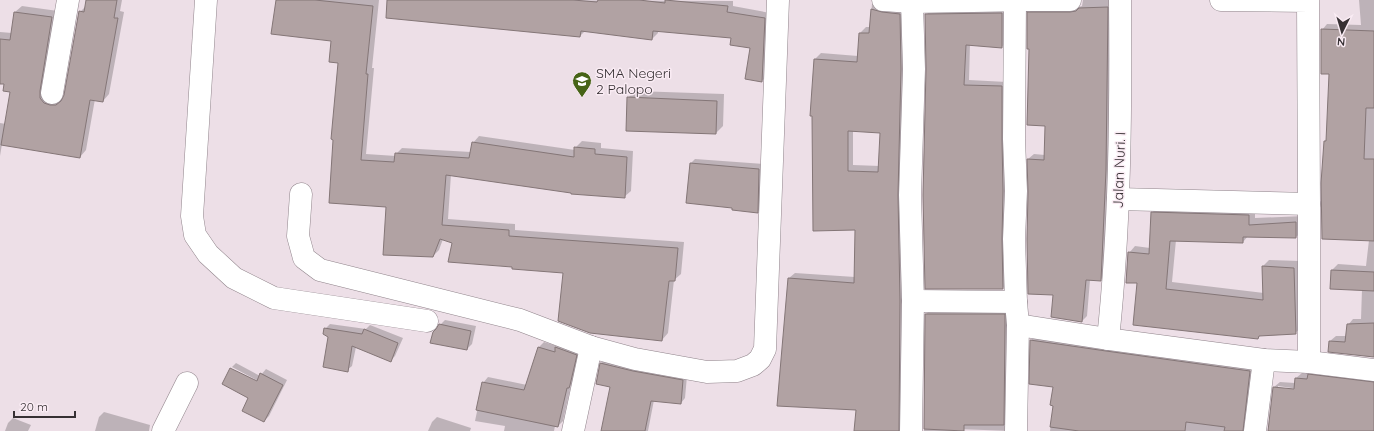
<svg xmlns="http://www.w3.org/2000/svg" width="1374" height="431" font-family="Quicksand,sans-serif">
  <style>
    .shadow { fill: #0003; fill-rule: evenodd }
    .building { fill: #b1a2a3; stroke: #847677; fill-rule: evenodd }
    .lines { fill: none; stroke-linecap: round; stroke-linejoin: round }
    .street-casing { stroke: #90848b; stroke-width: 23 }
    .street { stroke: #fff; stroke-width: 22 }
    .labels { text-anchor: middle; stroke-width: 3; stroke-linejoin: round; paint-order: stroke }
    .poi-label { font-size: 14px; fill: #363033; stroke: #faecf4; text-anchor: start }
    .street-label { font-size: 14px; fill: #363033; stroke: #faecf4 }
  </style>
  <rect width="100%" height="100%" fill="#eddfe7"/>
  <g class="shadow">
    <polygon points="87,0 122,0 120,11 124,12 109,94 103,101 95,99 86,150 80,157 2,144 0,156 0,123 6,124 11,91 5,83 0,83 0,32 12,33 15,12 22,6 58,11 57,99 64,98 80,12 87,5"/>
    <polygon points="277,0 379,0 372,68 374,68 366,154 396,156 396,154 402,148 471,152 473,143 479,136 575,150 575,148 582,141 601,143 601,148 633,151 631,191 624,197 572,192 451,174 448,219 515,224 515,230 684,242 681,274 674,280 668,333 662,340 564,272 443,239 439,250 433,256 387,206 330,202 339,62 333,40"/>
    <polygon points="388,0 733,1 733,6 770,13 768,75 762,81 746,78 751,47 732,37 658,30 658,33 652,39 585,31 580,36"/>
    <path d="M877 0 905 8 906 431H855L857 409 789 278 795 273 855 277 856 229 815 59 821 53 858 56 860 33 866 27H870L872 4ZM853 130 881 132 880 166 853 165Z"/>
    <polygon points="1083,0 1112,0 1106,275 1100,280 1090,280 1087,316 1082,321 1054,294 1029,192 1028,159 1034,154 1045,155 1046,125 1030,48 1028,13 1034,8 1076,8 1082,6"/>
    <polygon points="1359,0 1374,0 1374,356 1330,341 1336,336 1347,336 1348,325 1353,319 1361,319 1362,289 1331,288 1332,270 1338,264 1366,266 1369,240 1325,141 1327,138 1330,73 1322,30 1327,24 1361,25"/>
    <polygon points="1007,8 1007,41 1002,47 970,44 969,80 1007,82 1008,283 1003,288 928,69 926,15 931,10"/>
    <polygon points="635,91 724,94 723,126 716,133 628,98"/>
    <polygon points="695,159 764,164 762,207 757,212 733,207 691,163"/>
    <polygon points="1158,206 1255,209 1255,218 1303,216 1303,231 1296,237 1248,236 1243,242 1176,240 1172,282 1264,293 1263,266 1269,260 1300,261 1302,327 1295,333 1261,334 1258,338 1138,282 1129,253 1135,246 1150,248 1152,213"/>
    <polygon points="932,308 1010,309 1010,431 957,429 957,431 924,431 926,314"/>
    <polygon points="445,320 476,326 472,344 467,349 440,325"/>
    <polygon points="330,324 366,329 370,325 403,338 395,356 390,361 356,347 352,366 347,370 325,329"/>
    <polygon points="1037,334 1255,365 1250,431 1050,431 1054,405 1054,386 1030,383 1031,340"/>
    <polygon points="544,342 557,346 562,342 581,350 574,382 571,385 563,421 558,426 555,426 554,431 504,431 505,426 475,421 483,383 488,377 527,385 539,347"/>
    <polygon points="606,358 687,376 685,398 681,403 654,400 648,431 602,431 611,386 597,383 601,363"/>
    <polygon points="236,363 260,376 266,369 287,380 269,416 264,421 250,397 223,384 231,368 231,369 261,384 262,383 232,367"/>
    <path d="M1315 369 1374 376V431H1269L1274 387 1280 382 1295 383 1296 378 1302 373 1310 374ZM1278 386 1299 389V391L1278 388Z"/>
    <polygon points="104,412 150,425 149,431 95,431 99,417"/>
    <polygon points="437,417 471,428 470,431 428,431 432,422"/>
    <polygon points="13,418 31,425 28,431 5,431 8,423"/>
  </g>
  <g class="building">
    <polygon points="86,0 117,0 114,18 118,18 103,102 90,100 80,158 1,145 10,92 3,91 4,84 0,84 0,39 10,40 14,12 52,17 40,91 40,98 44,103 50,105 56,105 61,101 64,95 79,11 84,12"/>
    <polygon points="276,0 315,0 373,6 366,74 368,74 361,160 394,162 395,153 469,158 472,142 574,157 574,147 595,149 595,154 627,157 625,198 571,194 571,193 446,175 442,225 509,230 509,236 678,248 675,281 669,281 662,341 590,333 558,321 563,273 512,269 512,267 448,262 452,243 440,239 433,257 383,255 386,207 329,203 333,140 331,139 338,63 329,62 331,41 271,34"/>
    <polygon points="387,0 573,0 597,2 598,0 639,0 665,3 665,0 728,6 727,12 765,18 762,82 745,79 750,48 730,45 731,38 653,31 652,40 581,31 580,37 386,18"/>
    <polygon points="1108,7 1106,170 1101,281 1086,280 1082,322 1051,317 1053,295 1028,294 1027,239 1028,192 1027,159 1044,160 1045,126 1027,125 1029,49 1027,49 1027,12 1070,12 1076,11 1079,8"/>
    <path d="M871 9 882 12 900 14 901 69 898 195 900 301 899 431H854L856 410 777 406 788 278 854 283 855 230 813 231 812 116H810L814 59 857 62 859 33H869ZM848 131 880 133 878 172 848 171Z"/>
    <polygon points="1002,13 1002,48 966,45 964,85 1002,86 1002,139 1003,191 1002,239 1003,289 925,289 923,195 926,69 925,14"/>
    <polygon points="1321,29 1374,31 1374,108 1366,108 1364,159 1374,159 1374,241 1322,239 1321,183 1324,141 1326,141 1329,74 1321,74"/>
    <polygon points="627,97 717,101 716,134 626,131"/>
    <polygon points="690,163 759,169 758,213 732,210 732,208 686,203"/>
    <polygon points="1151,212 1249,215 1249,225 1296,222 1296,238 1243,237 1243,243 1170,241 1166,289 1263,300 1262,266 1294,268 1296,334 1259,336 1258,339 1133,325 1137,283 1126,283 1128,252 1149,254"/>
    <polygon points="1331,270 1374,272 1374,291 1330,289"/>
    <polygon points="925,314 1005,314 1005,325 1004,425 964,425 964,431 924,429"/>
    <polygon points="1374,323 1374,357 1328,352 1329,341 1345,342 1347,324"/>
    <polygon points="439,324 471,331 467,350 430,343 433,332 436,329"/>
    <polygon points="324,328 362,334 364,329 398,343 391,362 352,346 348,372 323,367 328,337 323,334"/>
    <polygon points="1030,340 1106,351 1250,371 1243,431 1224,431 1225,427 1186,422 1185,431 1079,431 1050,427 1053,406 1050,405 1053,387 1029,384"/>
    <polygon points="538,347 555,352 555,347 577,355 570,385 569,388 567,388 558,427 476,410 482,382 524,390"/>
    <polygon points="600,363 633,371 683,380 681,404 651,401 645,431 601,431 610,387 596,384"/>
    <polygon points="230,368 257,381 260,373 283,385 264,422 242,411 248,398 222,384"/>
    <polygon points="1308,374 1374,382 1374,431 1268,431 1273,387 1294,389 1295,378 1307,379"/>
  </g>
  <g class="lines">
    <g class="street-casing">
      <g id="street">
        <polyline points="206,0 192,216 195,235 208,254 234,278 274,298 427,321"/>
        <polyline points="883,0 912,2 1027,0"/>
        <polyline points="1015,0 1014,139 1016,191 1014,239 1016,302 1018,325 1016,431"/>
        <polyline points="1027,0 1070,0"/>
        <polyline points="1221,0 1308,1 1309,204 1309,362"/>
        <polyline points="52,93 68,0"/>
        <polyline points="301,194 298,236 304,258 320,270 520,320 591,347 635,359 707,372 737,371 753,365 760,359 765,349 778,0"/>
        <polyline points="1118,199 1309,204"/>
        <polyline points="913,301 1016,302"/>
        <polyline points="1018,325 1108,339 1264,360 1309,362 1374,370"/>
        <path d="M1108 339C1120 227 1121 113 1120 0"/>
        <polyline points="163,431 187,383"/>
        <polyline points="573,431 591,347"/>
        <polyline points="911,431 913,301 910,195 914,69 912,2"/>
        <polyline points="1255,431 1264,360"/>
      </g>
    </g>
    <use href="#street" class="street"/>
  </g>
  <defs>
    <g id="school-pin" transform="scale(1)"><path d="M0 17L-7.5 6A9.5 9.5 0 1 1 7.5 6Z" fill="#466316" stroke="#faecf4"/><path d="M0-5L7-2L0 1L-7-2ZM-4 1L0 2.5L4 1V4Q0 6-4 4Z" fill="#fff"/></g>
  </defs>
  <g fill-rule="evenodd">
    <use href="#school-pin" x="582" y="81"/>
  </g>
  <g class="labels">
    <g class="poi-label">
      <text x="596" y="78">SMA Negeri<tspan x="596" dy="16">2 Palopo</tspan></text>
    </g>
    <g class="street-label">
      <text transform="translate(1119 170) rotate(-88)" y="5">Jalan Nuri. I</text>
    </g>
  </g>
  <g transform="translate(1342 32) rotate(185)" stroke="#faecf4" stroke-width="3" paint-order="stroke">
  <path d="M0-3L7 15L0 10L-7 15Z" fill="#363033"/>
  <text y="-6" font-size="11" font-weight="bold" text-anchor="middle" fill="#363033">N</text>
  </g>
  <path d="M14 411v6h61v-6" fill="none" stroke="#363033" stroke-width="2"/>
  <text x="20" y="411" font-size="12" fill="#363033" stroke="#faecf4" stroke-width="3" paint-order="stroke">20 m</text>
</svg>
